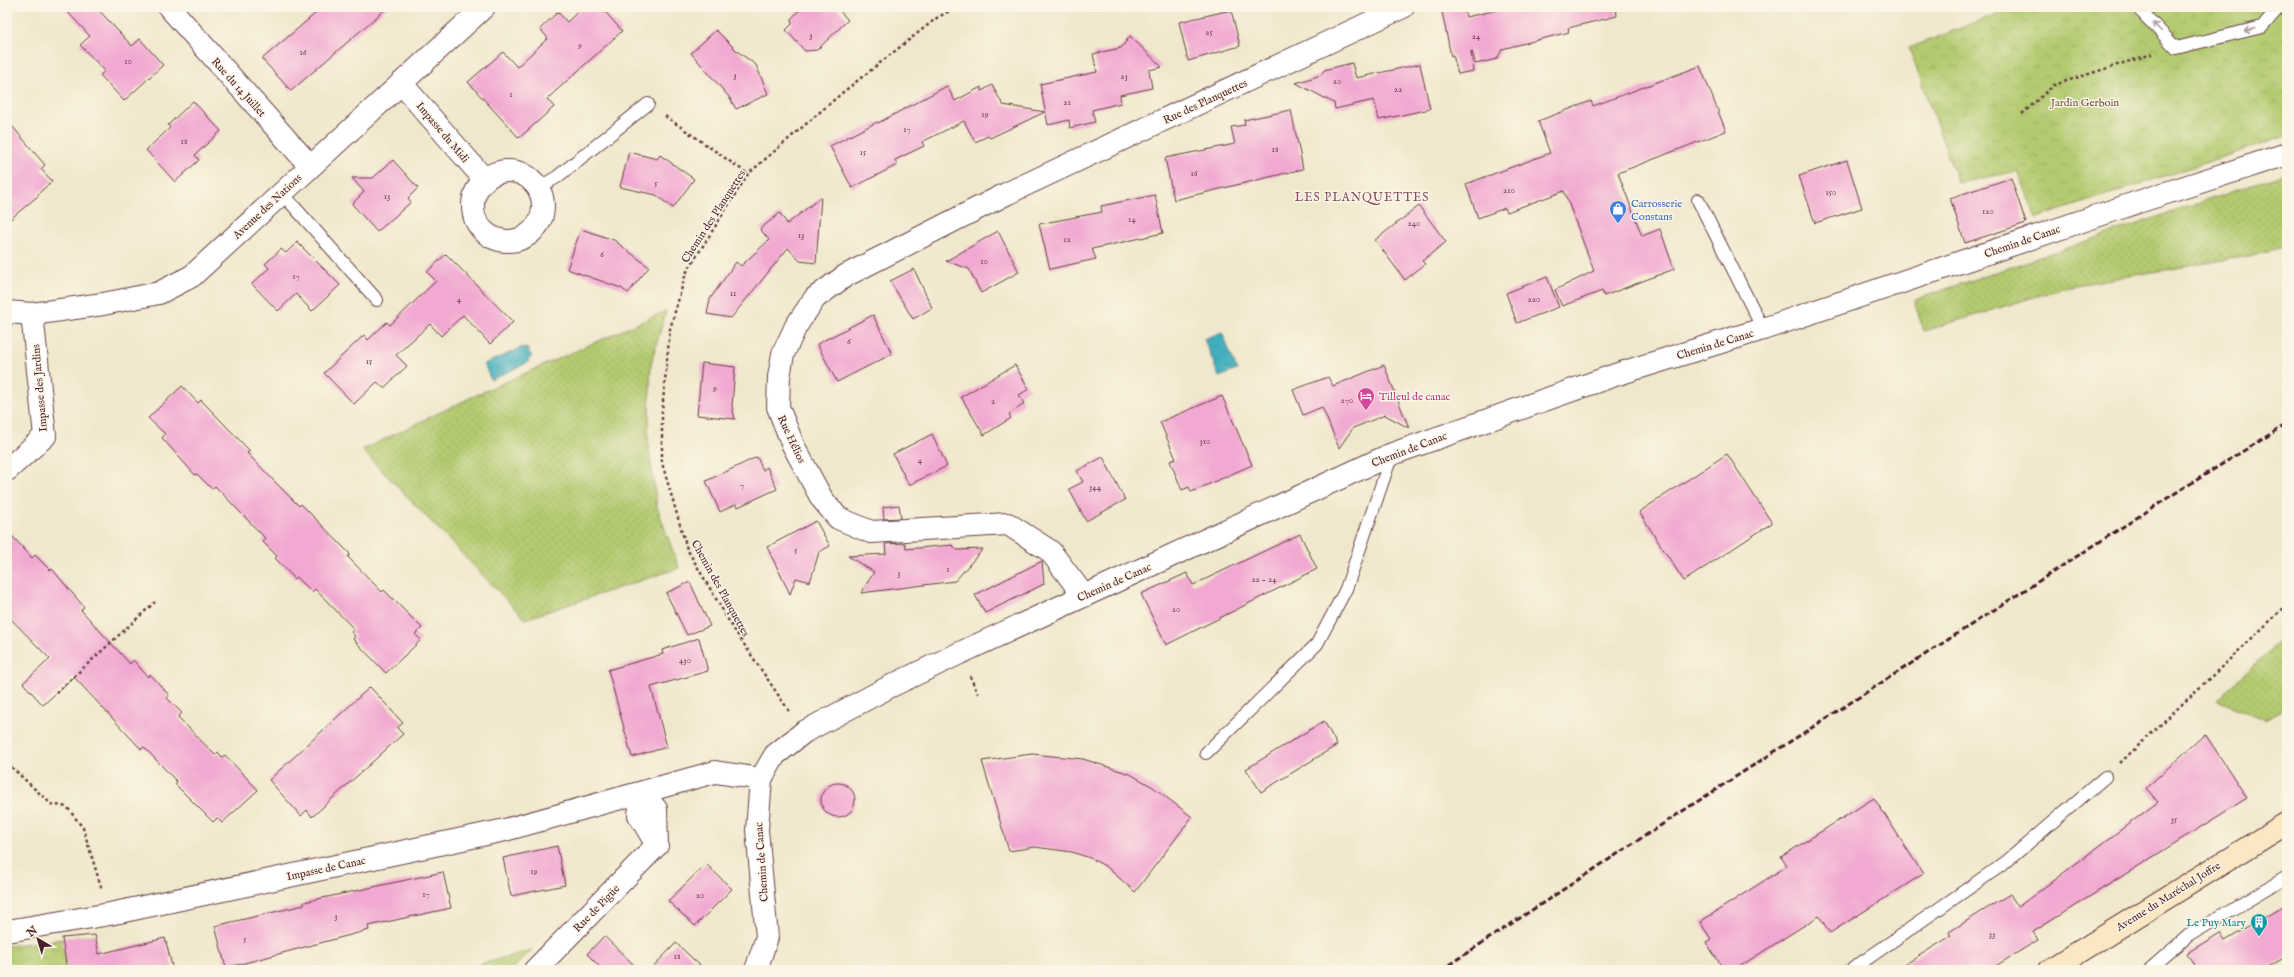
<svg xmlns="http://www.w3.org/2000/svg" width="2294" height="977" font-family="'IM FELL English',serif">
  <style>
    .grass { fill: url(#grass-dots); stroke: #7e744d }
    .park { fill: url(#park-crowns); stroke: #7e744d }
    .water { fill: url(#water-ripples); stroke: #466774 }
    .building { fill: #f1a8d1 }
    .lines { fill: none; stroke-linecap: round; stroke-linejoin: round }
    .service-casing { stroke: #633d43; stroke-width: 14 }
    .minor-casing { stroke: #633d43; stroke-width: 24 }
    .secondary-casing { stroke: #633d43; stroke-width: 24 }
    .path { stroke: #633d43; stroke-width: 2.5; stroke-dasharray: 3 3; stroke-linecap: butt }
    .service { stroke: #fff; stroke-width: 12 }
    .minor { stroke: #fff; stroke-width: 22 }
    .secondary { stroke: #fae7c3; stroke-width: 22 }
    .rail { stroke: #4a1f2b; stroke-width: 3; stroke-dasharray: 6 3; stroke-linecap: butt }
    .oneway { stroke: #ae9aa0 }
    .labels { text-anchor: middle; stroke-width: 3; stroke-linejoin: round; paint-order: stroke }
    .number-label { font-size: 9px; fill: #744154 }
    .street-label { font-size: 11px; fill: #4a1f2b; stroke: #fcf5e5 }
    .park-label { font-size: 11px; fill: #6a523f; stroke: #fcf5e5 }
    .shop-label { font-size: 11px; fill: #366cbe; stroke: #fcf5e5; text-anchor: start }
    .hotel-label { font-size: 11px; fill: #b23c85; stroke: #fcf5e5; text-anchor: start }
    .culture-label { font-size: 11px; fill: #0d838f; stroke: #fcf5e5; text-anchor: end }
    .neighbourhood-label { font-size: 12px; letter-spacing: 1px; fill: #844f65; stroke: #fcf5e5 }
  </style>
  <defs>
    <pattern id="grass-dots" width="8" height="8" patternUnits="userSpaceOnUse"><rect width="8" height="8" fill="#b3ca6f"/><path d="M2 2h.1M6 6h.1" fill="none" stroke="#9bad60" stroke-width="1.8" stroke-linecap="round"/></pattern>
    <pattern id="park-crowns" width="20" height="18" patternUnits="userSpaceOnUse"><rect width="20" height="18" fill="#b3ca6f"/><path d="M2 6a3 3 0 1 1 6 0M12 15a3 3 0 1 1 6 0" fill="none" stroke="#9bad60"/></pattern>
    <pattern id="water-ripples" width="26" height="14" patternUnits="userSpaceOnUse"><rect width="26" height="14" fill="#41afbe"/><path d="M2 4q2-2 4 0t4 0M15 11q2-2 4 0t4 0" fill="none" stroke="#388e9b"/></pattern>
  </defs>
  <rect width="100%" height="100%" fill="#fcf5e5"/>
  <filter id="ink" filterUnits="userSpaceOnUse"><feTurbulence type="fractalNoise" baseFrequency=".025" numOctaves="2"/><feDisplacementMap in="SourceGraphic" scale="8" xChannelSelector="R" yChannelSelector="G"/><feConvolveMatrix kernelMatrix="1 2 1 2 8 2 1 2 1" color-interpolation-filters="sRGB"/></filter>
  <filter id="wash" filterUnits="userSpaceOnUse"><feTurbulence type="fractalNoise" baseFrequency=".012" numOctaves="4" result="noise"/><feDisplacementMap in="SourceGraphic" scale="16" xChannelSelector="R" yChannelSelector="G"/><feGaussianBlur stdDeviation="0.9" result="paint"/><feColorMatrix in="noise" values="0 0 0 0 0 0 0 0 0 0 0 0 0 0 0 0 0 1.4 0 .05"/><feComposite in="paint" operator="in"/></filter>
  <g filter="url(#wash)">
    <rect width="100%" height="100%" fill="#f0e8cc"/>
    <g class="grass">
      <polygon points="2287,173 2287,246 2248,256 2070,286 1924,331 1914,300"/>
      <polygon points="666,311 651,363 648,442 657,507 679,568 525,619 362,450 476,395"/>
      <polygon points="2287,634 2287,707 2265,720 2217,700"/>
    </g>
    <g class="park">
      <polygon points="2015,7 2287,7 2287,136 2036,218 2018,171 1958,183 1909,48"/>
      <polygon points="95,935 100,970 7,970 7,946"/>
      <polygon points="532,950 511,970 463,969"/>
    </g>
    <g class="water">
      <polygon points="1222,332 1237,370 1219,377 1204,339"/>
      <polygon points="523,347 524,349 527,348 532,357 528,359 529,362 491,380 484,364"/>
    </g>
    <g id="blocks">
      <g class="building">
        <polygon points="63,7 96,7 132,46 140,39 163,65 124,101 100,75 105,71 80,45 90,36"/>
        <polygon points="323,7 388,7 291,91 262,59"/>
        <polygon points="583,7 601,7 622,31 547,99 554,107 519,138 468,82 503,52 517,67 548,38 540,29 558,12 567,22"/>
        <polygon points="802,7 836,7 848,20 817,50 805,51 786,30 792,24 791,19"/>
        <polygon points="1441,7 1464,7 1466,17 1510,7 1616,7 1617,16 1568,28 1569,32 1502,49 1497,59 1475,64 1472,51 1471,51 1473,71 1458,74 1453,55 1451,56"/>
        <polygon points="1231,10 1240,46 1188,61 1179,22"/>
        <polygon points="716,30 737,51 756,65 768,94 736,109 729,97 691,53"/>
        <polygon points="1130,36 1162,67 1149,70 1152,88 1120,95 1121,103 1092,110 1095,122 1070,128 1069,120 1048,125 1040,84 1097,72 1093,54 1121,48"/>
        <polygon points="1352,63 1356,78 1420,64 1430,109 1379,120 1374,100 1335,109 1334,103 1296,83 1321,75 1324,70"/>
        <polygon points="1700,66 1726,131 1618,173 1642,236 1660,229 1674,269 1604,296 1602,291 1562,306 1555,290 1594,271 1564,191 1507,212 1505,208 1478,218 1466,184 1550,153 1538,121 1591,101 1593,106"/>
        <polygon points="992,85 1003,105 1045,112 990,138 988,136 975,142 964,121 922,142 924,146 895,160 897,165 852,188 830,146 877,122 878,123 947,86 955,101 981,87 982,91"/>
        <polygon points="193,101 221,131 195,155 199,160 175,182 146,150 170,128 168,125"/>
        <polygon points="1291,110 1303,169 1174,200 1165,158 1235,144 1231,127 1245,125 1244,120"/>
        <polygon points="7,120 45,165 41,169 52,181 38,194 39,195 7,222"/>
        <polygon points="629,152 657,159 660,155 694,179 673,208 656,195 620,187"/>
        <polygon points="393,160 418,188 408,198 411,202 377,232 352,204 364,192 352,178 373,178"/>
        <polygon points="1847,160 1862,208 1815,223 1799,176"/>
        <polygon points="2011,178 2026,223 1965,243 1950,198"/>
        <polygon points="1155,195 1163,233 1092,249 1096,259 1050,269 1039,224 1102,212 1101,206"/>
        <polygon points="821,197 816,263 800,261 788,248 731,318 707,314 710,299 736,262 741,266 769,240 760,229 780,213 787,224"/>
        <polygon points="1419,206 1446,242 1422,261 1425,264 1405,280 1375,240"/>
        <polygon points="581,229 614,240 649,267 628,293 621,288 567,269"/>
        <polygon points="998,231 1019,272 981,293 969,269 946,261"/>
        <polygon points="297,242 340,285 312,311 296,294 278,311 252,284 269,268 265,264 281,249 286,253"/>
        <polygon points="446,254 513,322 490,344 463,315 441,336 430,324 396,355 407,366 384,388 377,382 354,404 324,373 364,335 368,340 387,322 390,325 436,281 427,272"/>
        <polygon points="914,269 932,308 913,319 890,281"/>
        <polygon points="1547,277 1559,307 1517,323 1506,293"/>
        <polygon points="873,315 892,354 837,382 817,344"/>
        <polygon points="702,363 735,367 732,406 735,419 697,415"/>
        <polygon points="1015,365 1029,389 1019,395 1024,404 1009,414 1011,418 984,435 961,397"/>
        <polygon points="1384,365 1409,428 1385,415 1353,428 1339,448 1322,407 1303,415 1293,390 1328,377 1333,386"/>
        <polygon points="182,386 198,403 201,400 250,451 247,453 279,486 299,506 301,504 350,554 348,557 382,592 384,590 422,628 415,634 421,640 386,673 353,639 355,636 351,632 354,629 315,589 312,592 297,577 295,579 275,558 277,556 262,541 265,538 215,486 212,489 197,474 195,475 162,438 165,434 148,418"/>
        <polygon points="1222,396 1252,465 1191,492 1189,487 1182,490 1170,461 1176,459 1160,422"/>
        <polygon points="932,434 947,466 909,485 893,454"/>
        <polygon points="1727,454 1772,523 1684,581 1639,512"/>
        <polygon points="757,457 763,470 767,467 777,489 738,507 736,504 720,512 706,481"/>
        <polygon points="1103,457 1125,500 1086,521 1069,489 1083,482 1077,471"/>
        <polygon points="899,505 901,518 884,519 883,507"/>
        <polygon points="816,521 830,546 819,552 810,582 796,578 790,594 767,547"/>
        <polygon points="7,530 32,558 35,555 50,570 52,569 84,607 81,610 130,664 133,660 148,677 150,674 169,695 167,698 182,713 178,717 215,755 218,752 222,757 225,755 258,790 222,823 217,818 213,822 175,784 177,782 144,747 141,749 74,677 43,705 23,683 50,659 7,615"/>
        <polygon points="1300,534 1317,569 1166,645 1141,594 1187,573 1193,585"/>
        <polygon points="905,543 906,549 952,545 957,550 983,549 955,581 861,593 874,572 848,556 886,554 885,544"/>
        <polygon points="1042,561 1044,584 985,613 975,595"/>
        <polygon points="690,582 710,626 687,635 666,593"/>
        <polygon points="699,638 708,671 651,687 667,747 632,757 608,670 663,654 662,650"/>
        <polygon points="370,687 403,723 397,728 403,734 312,817 307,810 301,816 269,780"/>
        <polygon points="1324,721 1337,745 1261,792 1246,769"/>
        <polygon points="2205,734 2247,798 2033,932 2038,940 1989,970 1896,970 1951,936 1949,932 2010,894 2018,907 2158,802 2146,788"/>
        <polygon points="1032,754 1083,759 1130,774 1153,787 1192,817 1135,892 1107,867 1090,858 1072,852 1035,847 1009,851 982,761"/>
        <circle cx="838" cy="800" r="17"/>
        <polygon points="1874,798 1923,874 1830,933 1819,916 1734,970 1724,970 1706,942 1711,939 1700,922 1787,866 1781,857"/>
        <polygon points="557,846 565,885 511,896 503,858"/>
        <polygon points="706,864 732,889 695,926 668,901"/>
        <polygon points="443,872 451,908 368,926 369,930 226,968 215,926 304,905 304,902"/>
        <polygon points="2287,904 2287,956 2263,970 2197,970 2187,953 2220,933 2225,941"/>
        <polygon points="95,935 99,954 165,938 173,970 67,970 62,938"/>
        <polygon points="604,936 639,970 603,970 587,954"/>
        <polygon points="676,943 705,970 650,970"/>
      </g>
    </g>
  </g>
  <g filter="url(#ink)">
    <use href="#blocks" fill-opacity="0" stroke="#633d43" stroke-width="1"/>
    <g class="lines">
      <g class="service-casing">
        <g id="service">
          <polyline points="2137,7 2176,48 2262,27 2279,7"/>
          <polyline points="538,188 557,177 648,104"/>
          <polyline points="282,193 377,300"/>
          <polyline points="1698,200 1763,329"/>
          <polyline points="1206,753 1317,644 1346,589 1392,454"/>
          <polyline points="1851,970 2006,862 2105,777"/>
          <polyline points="2149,970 2188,936 2287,877"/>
        </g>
      </g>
      <g class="minor-casing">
        <g id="minor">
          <polyline points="169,7 310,166"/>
          <polyline points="401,83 485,180"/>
          <circle cx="508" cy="206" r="35"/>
          <polyline points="7,312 32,314 103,304 159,293 192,276 484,7"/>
          <polyline points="7,470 45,436 32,314"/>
          <polyline points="1084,596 1050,551 1008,524 871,532 838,518 822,499 793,445 778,407 779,377 783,354 796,326 815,298 845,276 874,261 1006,194 1403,7"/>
          <polygon points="642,793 656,809 657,845 639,815"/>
          <polyline points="7,931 110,914 505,830 715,772 761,779"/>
          <polyline points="535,970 657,845"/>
          <polyline points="756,970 767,937 757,830 761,779 775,755 804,732 891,686 960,653 1392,454 1615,375 1763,329 2135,203 2287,154"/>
        </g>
      </g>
      <g class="secondary-casing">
        <polyline id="secondary" points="2050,970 2287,823"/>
      </g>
      <g class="path">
        <polyline points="2022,114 2054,85 2152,54"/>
        <polyline points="665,116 748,174"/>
        <polyline points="970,676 978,694"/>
        <polyline points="56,693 155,602"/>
        <polyline points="789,711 733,628 687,549 662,463 662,412 670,329 686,273 748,174 842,93 938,17 958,7"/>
        <polyline points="7,763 51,804 67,807 83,828 102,890"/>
        <polyline points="2120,763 2287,605"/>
      </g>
      <use href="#service" class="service"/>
      <use href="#minor" class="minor"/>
      <use href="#secondary" class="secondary"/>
      <polyline class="rail" points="1441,970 1678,814 2169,497 2287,424"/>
    </g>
    <defs><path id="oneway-shaft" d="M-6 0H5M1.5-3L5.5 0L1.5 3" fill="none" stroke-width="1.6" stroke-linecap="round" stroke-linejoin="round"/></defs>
    <g class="oneway">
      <use href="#oneway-shaft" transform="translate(2157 27) rotate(-134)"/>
      <use href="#oneway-shaft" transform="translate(2250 30) rotate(166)"/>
    </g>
  </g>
  <defs>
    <g id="shop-pin" transform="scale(0.9)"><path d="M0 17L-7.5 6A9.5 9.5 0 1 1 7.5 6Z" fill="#3f7fe0" stroke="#fcf5e5"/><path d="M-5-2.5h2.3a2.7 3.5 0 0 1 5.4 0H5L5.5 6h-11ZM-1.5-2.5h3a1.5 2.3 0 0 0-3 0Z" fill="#fff"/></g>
    <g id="hotel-pin" transform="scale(0.9)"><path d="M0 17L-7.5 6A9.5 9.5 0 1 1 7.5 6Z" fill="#d1479c" stroke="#fcf5e5"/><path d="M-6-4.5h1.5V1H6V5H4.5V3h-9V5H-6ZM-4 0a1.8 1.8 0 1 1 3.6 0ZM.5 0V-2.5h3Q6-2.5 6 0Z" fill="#fff"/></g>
    <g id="building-pin" transform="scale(0.9)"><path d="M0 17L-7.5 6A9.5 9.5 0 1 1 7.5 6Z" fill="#0f9aa8" stroke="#fcf5e5"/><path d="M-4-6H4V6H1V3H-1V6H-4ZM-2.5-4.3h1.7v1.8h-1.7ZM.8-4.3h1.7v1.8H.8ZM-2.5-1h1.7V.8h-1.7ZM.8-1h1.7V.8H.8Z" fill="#fff"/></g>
  </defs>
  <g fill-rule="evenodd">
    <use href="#shop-pin" x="1618" y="209"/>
    <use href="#hotel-pin" x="1366" y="396"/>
    <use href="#building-pin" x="2259" y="922"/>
  </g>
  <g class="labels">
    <g class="number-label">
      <text x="1209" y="35">25</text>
      <text x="811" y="38">3</text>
      <text x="1476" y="39">24</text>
      <text x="580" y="48">9</text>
      <text x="303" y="55">16</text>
      <text x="128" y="64">10</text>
      <text x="735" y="78">3</text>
      <text x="1124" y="79">23</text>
      <text x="1337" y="84">20</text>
      <text x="1398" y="92">22</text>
      <text x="511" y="97">1</text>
      <text x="1067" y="105">21</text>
      <text x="985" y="117">19</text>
      <text x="907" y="132">17</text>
      <text x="184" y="144">18</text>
      <text x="1275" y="152">18</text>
      <text x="863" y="155">15</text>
      <text x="1194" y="176">16</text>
      <text x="656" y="186">5</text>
      <text x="1509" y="193">210</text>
      <text x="1831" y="195">150</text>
      <text x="387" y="199">13</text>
      <text x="1988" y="214">120</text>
      <text x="1132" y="222">14</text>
      <text x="1414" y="226">240</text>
      <text x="801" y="238">13</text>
      <text x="1067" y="242">12</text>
      <text x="602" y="257">6</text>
      <text x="984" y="264">10</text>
      <text x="296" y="279">17</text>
      <text x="733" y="296">11</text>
      <text x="459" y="302">4</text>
      <text x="1534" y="302">220</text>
      <text x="849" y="344">6</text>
      <text x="369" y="364">15</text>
      <text x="715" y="391">9</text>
      <text x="1347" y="403">270</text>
      <text x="993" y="404">2</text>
      <text x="1205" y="444">310</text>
      <text x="920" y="463">4</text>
      <text x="742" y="488">7</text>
      <text x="1095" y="490">344</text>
      <text x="796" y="553">5</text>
      <text x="948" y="572">1</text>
      <text x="899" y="576">3</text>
      <text x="1264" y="582">22 - 24</text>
      <text x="1176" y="612">20</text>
      <text x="685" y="663">430</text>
      <text x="2174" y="822">35</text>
      <text x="534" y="874">19</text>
      <text x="426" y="897">17</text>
      <text x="700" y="898">20</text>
      <text x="336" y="919">3</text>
      <text x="1992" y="937">33</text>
      <text x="245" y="942">5</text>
      <text x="677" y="959">18</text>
    </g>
    <g class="street-label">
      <text transform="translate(239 87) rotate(48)" y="4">Rue du 14 Juillet</text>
      <text transform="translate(1205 101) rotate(-25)" y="4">Rue des Planquettes</text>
      <text transform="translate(443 132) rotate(50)" y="4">Impasse du Midi</text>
      <text transform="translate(267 206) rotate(-43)" y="4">Avenue des Nations</text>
      <text transform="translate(713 216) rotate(-57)" y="4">Chemin des Planquettes</text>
      <text transform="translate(2022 241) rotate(-19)" y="4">Chemin de Canac</text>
      <text transform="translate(1715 344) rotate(-17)" y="4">Chemin de Canac</text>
      <text transform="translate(39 388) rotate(-95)" y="4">Impasse des Jardins</text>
      <text transform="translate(792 439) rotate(65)" y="4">Rue Hélios</text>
      <text transform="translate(1409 449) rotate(-21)" y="4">Chemin de Canac</text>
      <text transform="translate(1114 582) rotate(-24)" y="4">Chemin de Canac</text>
      <text transform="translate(721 588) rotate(61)" y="4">Chemin des Planquettes</text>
      <text transform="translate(761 862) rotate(-94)" y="4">Chemin de Canac</text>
      <text transform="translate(326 868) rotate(-12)" y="4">Impasse de Canac</text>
      <text transform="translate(2168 896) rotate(-32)" y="4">Avenue du Maréchal Joffre</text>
      <text transform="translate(596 908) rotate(-46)" y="4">Rue de Pigüe</text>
    </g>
    <g class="park-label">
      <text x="2085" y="106">Jardin Gerboin</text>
    </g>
    <g class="shop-label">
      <text x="1631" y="207">Carrosserie<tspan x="1631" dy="13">Constans</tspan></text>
    </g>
    <g class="hotel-label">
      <text x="1379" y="400">Tilleul de canac</text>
    </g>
    <g class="culture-label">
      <text x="2246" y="926">Le Puy Mary</text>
    </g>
    <g class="neighbourhood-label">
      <text x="1362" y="201">LES PLANQUETTES</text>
    </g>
  </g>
  <rect width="2294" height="977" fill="none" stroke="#fcf5e5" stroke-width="24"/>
  <g transform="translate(38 939) rotate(322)" stroke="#fcf5e5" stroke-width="3" paint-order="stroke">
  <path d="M0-3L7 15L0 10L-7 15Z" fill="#4a1f2b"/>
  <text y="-6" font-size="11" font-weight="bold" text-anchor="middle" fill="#4a1f2b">N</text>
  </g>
</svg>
